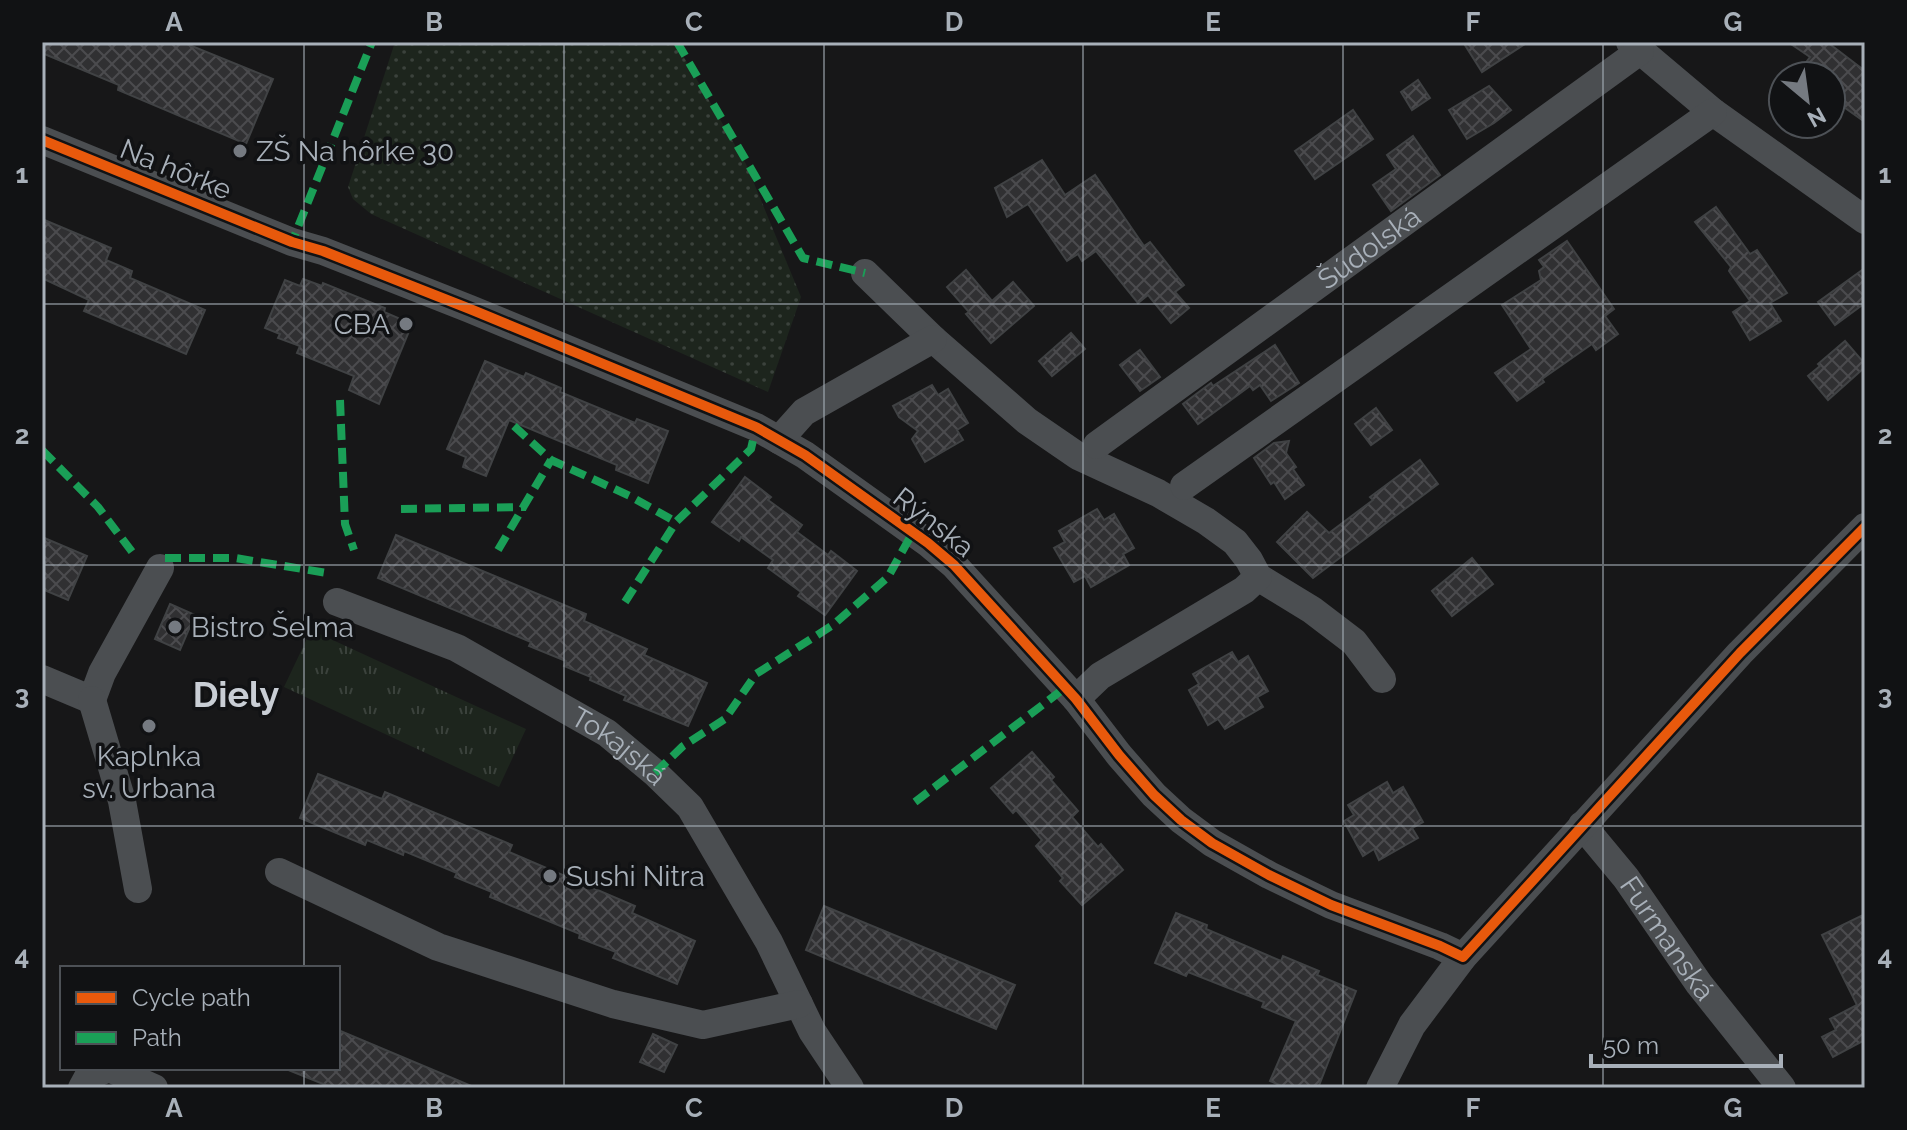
<svg xmlns="http://www.w3.org/2000/svg" width="1907" height="1130" font-family="Raleway,sans-serif">
  <style>
    .grass { fill: url(#grass-dots) }
    .park { fill: url(#park-tufts) }
    .building { fill: url(#building-cross-hatch); stroke: #404244; stroke-width: 2 }
    .lines { fill: none; stroke-linecap: round; stroke-linejoin: round }
    .minor { stroke: #4b4e51; stroke-width: 28 }
    .quiet { stroke: #1a9f57; stroke-width: 8; stroke-dasharray: 16 8; stroke-linecap: butt }
    .cycleway-casing { stroke: #111214; stroke-width: 15 }
    .cycleway { stroke: #e8590c; stroke-width: 10 }
    .grid { fill: none; stroke: #a8b0b9; stroke-width: 2; stroke-opacity: 0.55 }
    .poi-dot { fill: #757a81; stroke: #111214; stroke-width: 3 }
    .labels { text-anchor: middle; stroke-width: 7; stroke-linejoin: round; paint-order: stroke }
    .poi-label { font-size: 28px; fill: #a8b0b9; stroke: #111214; text-anchor: start }
    .street-label { font-size: 28px; fill: #a8b0b9; stroke: #111214 }
    .district-label { font-size: 36px; font-weight: bold; fill: #c9ced5; stroke: #111214 }
    .neatline { fill: none; stroke: #a8b0b9; stroke-width: 3 }
    .grid-label { font-size: 26px; text-anchor: middle; font-weight: bold; fill: #a8b0b9 }
  </style>
  <defs>
    <pattern id="grass-dots" width="8" height="8" patternUnits="userSpaceOnUse" patternTransform="scale(2)"><rect width="8" height="8" fill="#1d251d"/><path d="M2 2h.1M6 6h.1" fill="none" stroke="#3b423c" stroke-width="1.8" stroke-linecap="round"/></pattern>
    <pattern id="park-tufts" width="24" height="20" patternUnits="userSpaceOnUse" patternTransform="scale(2)"><rect width="24" height="20" fill="#1d251d"/><path d="M3 7l-1-3M5 7V3M7 7l1-3M15 17l-1-3M17 17v-4M19 17l1-3" fill="none" stroke="#3b423c"/></pattern>
    <pattern id="building-cross-hatch" width="8" height="8" patternUnits="userSpaceOnUse" patternTransform="scale(2)"><rect width="8" height="8" fill="#303032"/><path d="M0 0l8 8M0 8l8-8" fill="none" stroke="#4b4b4e"/></pattern>
  </defs>
  <rect width="100%" height="100%" fill="#171718"/>
  <polygon class="grass" points="395,42 675,42 746,164 801,297 768,392 371,214 353,199 348,187"/>
  <polygon class="park" points="311,630 526,729 499,787 284,687"/>
  <g class="building">
    <polygon points="42,42 182,42 273,79 246,144 118,90 119,85 42,53"/>
    <polygon points="1463,42 1528,42 1482,72"/>
    <polygon points="1788,42 1827,42 1865,71 1865,122 1831,98 1831,76 1796,76 1810,57"/>
    <polygon points="1418,80 1430,98 1412,110 1401,92"/>
    <polygon points="1489,86 1511,110 1494,123 1467,139 1449,110"/>
    <polygon points="1353,110 1373,139 1315,179 1295,151"/>
    <polygon points="1413,136 1440,175 1391,211 1373,185 1396,169 1387,155"/>
    <polygon points="1042,160 1065,195 1095,175 1144,246 1150,242 1184,285 1175,292 1189,308 1171,323 1148,295 1138,303 1096,251 1082,261 1078,254 1067,261 1028,204 1007,217 995,188"/>
    <polygon points="1716,207 1750,254 1757,250 1787,293 1770,303 1781,321 1750,340 1733,312 1750,301 1729,271 1731,267 1695,222"/>
    <polygon points="42,219 111,248 106,260 132,271 130,278 205,310 186,354 84,311 89,300 42,278"/>
    <polygon points="1567,241 1614,309 1605,316 1618,334 1596,350 1592,344 1542,379 1544,382 1517,401 1495,373 1531,349 1502,305 1541,280 1539,271 1544,267 1539,260"/>
    <polygon points="1865,268 1865,303 1835,325 1818,302"/>
    <polygon points="966,270 992,301 1013,282 1034,306 991,343 966,314 969,312 947,287"/>
    <polygon points="303,279 322,286 323,283 385,308 384,312 412,324 379,404 349,390 354,376 297,353 300,346 278,338 280,334 265,328 285,280 300,286"/>
    <polygon points="1071,333 1085,349 1052,376 1039,361"/>
    <polygon points="1845,341 1865,364 1865,367 1828,400 1808,376 1820,366 1818,364"/>
    <polygon points="1275,345 1299,383 1271,401 1260,385 1253,390 1250,386 1198,424 1183,404 1211,383 1213,386"/>
    <polygon points="1140,350 1160,377 1140,391 1120,365"/>
    <polygon points="485,361 524,377 526,373 549,383 561,388 560,392 635,423 637,419 668,431 648,483 616,470 617,465 509,420 486,476 463,467 466,457 447,449"/>
    <polygon points="932,385 938,395 948,389 968,423 957,430 963,440 925,462 912,439 918,431 899,417 893,406"/>
    <polygon points="1376,408 1392,430 1371,445 1355,424"/>
    <polygon points="1289,441 1286,453 1296,467 1293,469 1304,485 1285,499 1274,482 1271,484 1254,458 1274,443"/>
    <polygon points="1420,460 1438,484 1313,578 1277,542 1307,512 1329,533 1373,500 1370,497"/>
    <polygon points="745,477 771,497 768,500 802,525 797,532 828,555 831,551 857,571 825,615 798,596 801,592 768,568 773,560 741,537 739,541 712,522"/>
    <polygon points="1097,509 1104,520 1114,514 1134,548 1123,554 1129,565 1091,587 1085,576 1074,582 1054,548 1065,542 1059,531"/>
    <polygon points="396,535 586,614 584,621 647,649 644,655 707,683 688,726 624,700 626,696 590,680 591,677 564,666 566,661 529,646 531,642 378,578"/>
    <polygon points="42,537 87,556 68,600 42,589"/>
    <polygon points="1472,558 1493,584 1452,616 1432,591"/>
    <polygon points="170,604 195,615 180,650 155,639"/>
    <polygon points="1232,652 1238,662 1248,656 1268,691 1257,697 1263,707 1225,729 1218,719 1208,725 1189,690 1199,684 1193,674"/>
    <polygon points="1032,752 1054,777 1051,780 1078,811 1072,817 1098,847 1101,844 1123,870 1082,905 1060,881 1063,878 1036,846 1042,840 1016,810 1013,813 991,788"/>
    <polygon points="318,774 382,799 385,792 512,845 509,852 635,906 632,913 695,941 677,984 613,958 616,952 579,938 580,934 490,897 492,892 455,877 457,873 404,851 403,855 367,840 365,845 300,818"/>
    <polygon points="1387,782 1393,793 1403,787 1423,822 1412,828 1418,838 1379,860 1374,849 1363,856 1344,821 1354,815 1348,805"/>
    <polygon points="824,906 1015,985 996,1029 806,950"/>
    <polygon points="1176,913 1207,925 1206,929 1281,961 1283,956 1319,971 1317,975 1356,991 1318,1088 1286,1088 1270,1081 1296,1021 1262,1007 1264,1002 1188,972 1186,976 1155,963"/>
    <polygon points="1865,914 1865,1040 1833,1057 1822,1037 1836,1030 1830,1019 1857,1005 1822,935"/>
    <polygon points="338,1030 476,1088 333,1088 286,1069 338,1068"/>
    <polygon points="653,1034 677,1045 664,1072 640,1062"/>
  </g>
  <g class="lines">
    <g class="minor">
      <polyline points="1630,42 1713,112 1865,220"/>
      <polyline points="42,140 292,242 323,251 470,309 756,427 805,455 928,543 954,565 1076,699 1119,755 1154,795 1181,820 1212,843 1269,875 1331,905 1440,946 1463,957"/>
      <polyline points="865,273 933,339 1027,421 1078,456 1158,493 1206,521 1235,542 1249,560 1258,577 1312,610 1354,642 1382,679"/>
      <polyline points="779,440 804,412 933,339"/>
      <path id="s1" d="M1097 445 1640 51"/>
      <polyline points="1184,486 1713,112"/>
      <path id="s2" d="M337 602 457 648 607 733 655 773 690 807 769 942 812 1031 850 1088"/>
      <polyline points="42,679 92,700 102,673 160,568"/>
      <polyline points="1076,699 1100,676 1244,590 1258,577"/>
      <polyline points="92,700 122,801 138,889"/>
      <path id="s3" d="M1582 825 1626 878 1699 984 1782 1088"/>
      <polyline points="279,872 438,947 613,1004 703,1025 799,1004"/>
      <polyline points="82,1088 88,1077 109,1068 154,1088"/>
      <polyline points="1380,1088 1412,1025 1463,957 1484,934 1740,653 1865,527"/>
    </g>
    <g class="quiet">
      <polyline points="677,42 803,258 865,273"/>
      <polyline points="298,244 292,242 372,42"/>
      <polyline points="340,400 345,524 354,550"/>
      <polyline points="514,426 551,460 630,496 676,522"/>
      <polyline points="42,450 98,507 136,557"/>
      <polyline points="401,509 526,507"/>
      <polyline points="498,550 551,460"/>
      <polyline points="165,558 235,558 327,573"/>
      <polyline points="625,602 676,522 751,449 756,427"/>
      <polyline points="655,773 683,746 725,719 756,674 833,625 888,577 913,532"/>
      <polyline points="915,802 1066,687"/>
    </g>
    <g class="cycleway-casing">
      <polyline id="cycleway" points="42,140 292,242 323,251 470,309 756,427 805,455 928,543 954,565 1076,699 1119,755 1154,795 1181,820 1212,843 1269,875 1331,905 1440,946 1463,957 1740,653 1865,527"/>
    </g>
    <use href="#cycleway" class="cycleway"/>
  </g>
  <path class="grid" d="M304 42V968M564 42V1088M824 42V1088M1083 42V1088M1343 42V1088M1603 42V1088M42 304H1865M42 565H1865M42 826H1865M304 1068V1088"/>
  <g class="poi-dot">
    <circle cx="240" cy="151" r="8"/>
    <circle cx="406" cy="324" r="8"/>
    <circle cx="175" cy="627" r="8"/>
    <circle cx="149" cy="726" r="8"/>
    <circle cx="550" cy="876" r="8"/>
  </g>
  <g class="labels">
    <g class="poi-label">
      <text x="256" y="161">ZŠ Na hôrke 30</text>
      <text x="390" y="334" text-anchor="end">CBA</text>
      <text x="191" y="637">Bistro Šelma</text>
      <text x="149" y="766" text-anchor="middle">Kaplnka<tspan x="149" dy="32">sv. Urbana</tspan></text>
      <text x="566" y="886">Sushi Nitra</text>
    </g>
    <g class="street-label">
      <text transform="translate(176 169) rotate(22)" y="10">Na hôrke</text>
      <text dy="10" stroke="none"><textPath href="#s1" startOffset="336">Šúdolská</textPath></text>
      <text transform="translate(934 522) rotate(38)" y="10">Rýnska</text>
      <text dy="10" stroke="none"><textPath href="#s2" startOffset="318">Tokajská</textPath></text>
      <text dy="10" stroke="none"><textPath href="#s3" startOffset="142">Furmanská</textPath></text>
    </g>
    <g class="district-label">
      <text x="236" y="707">Diely</text>
    </g>
  </g>
  <rect width="1907" height="1130" fill="none" stroke="#111214" stroke-width="88"/>
  <rect x="60" y="966" width="280" height="104" fill="#111214" stroke="#4d5156" stroke-width="2"/>
  <rect x="76" y="992" width="40" height="12" fill="#e8590c" stroke="#4d5156" stroke-width="2"/>
  <text x="132" y="1006" font-size="24" fill="#a8b0b9">Cycle path</text>
  <rect x="76" y="1032" width="40" height="12" fill="#1a9f57" stroke="#4d5156" stroke-width="2"/>
  <text x="132" y="1046" font-size="24" fill="#a8b0b9">Path</text>
  <g transform="translate(1807 100) rotate(151)"><circle r="38" fill="#111214" stroke="#4d5156" stroke-width="2"/>
  <path d="M0-6L14 30L0 20L-14 30Z" fill="#757a81"/>
  <text y="-12" font-size="22" font-weight="bold" text-anchor="middle" fill="#a8b0b9">N</text>
  </g>
  <path d="M1591 1054v12h190v-12" fill="none" stroke="#a8b0b9" stroke-width="4"/>
  <text x="1603" y="1054" font-size="24" fill="#a8b0b9" stroke="#111214" stroke-width="6" paint-order="stroke">50 m</text>
  <rect x="44" y="44" width="1819" height="1042" class="neatline"/>
  <g class="grid-label">
    <text x="174" y="31">A</text>
    <text x="434" y="31">B</text>
    <text x="694" y="31">C</text>
    <text x="954" y="31">D</text>
    <text x="1213" y="31">E</text>
    <text x="1473" y="31">F</text>
    <text x="1733" y="31">G</text>
    <text x="22" y="183">1</text>
    <text x="1885" y="183">1</text>
    <text x="22" y="444">2</text>
    <text x="1885" y="444">2</text>
    <text x="22" y="704">3</text>
    <text x="1885" y="704">3</text>
    <text x="22" y="965">4</text>
    <text x="1885" y="965">4</text>
    <text x="174" y="1117">A</text>
    <text x="434" y="1117">B</text>
    <text x="694" y="1117">C</text>
    <text x="954" y="1117">D</text>
    <text x="1213" y="1117">E</text>
    <text x="1473" y="1117">F</text>
    <text x="1733" y="1117">G</text>
  </g>
</svg>
